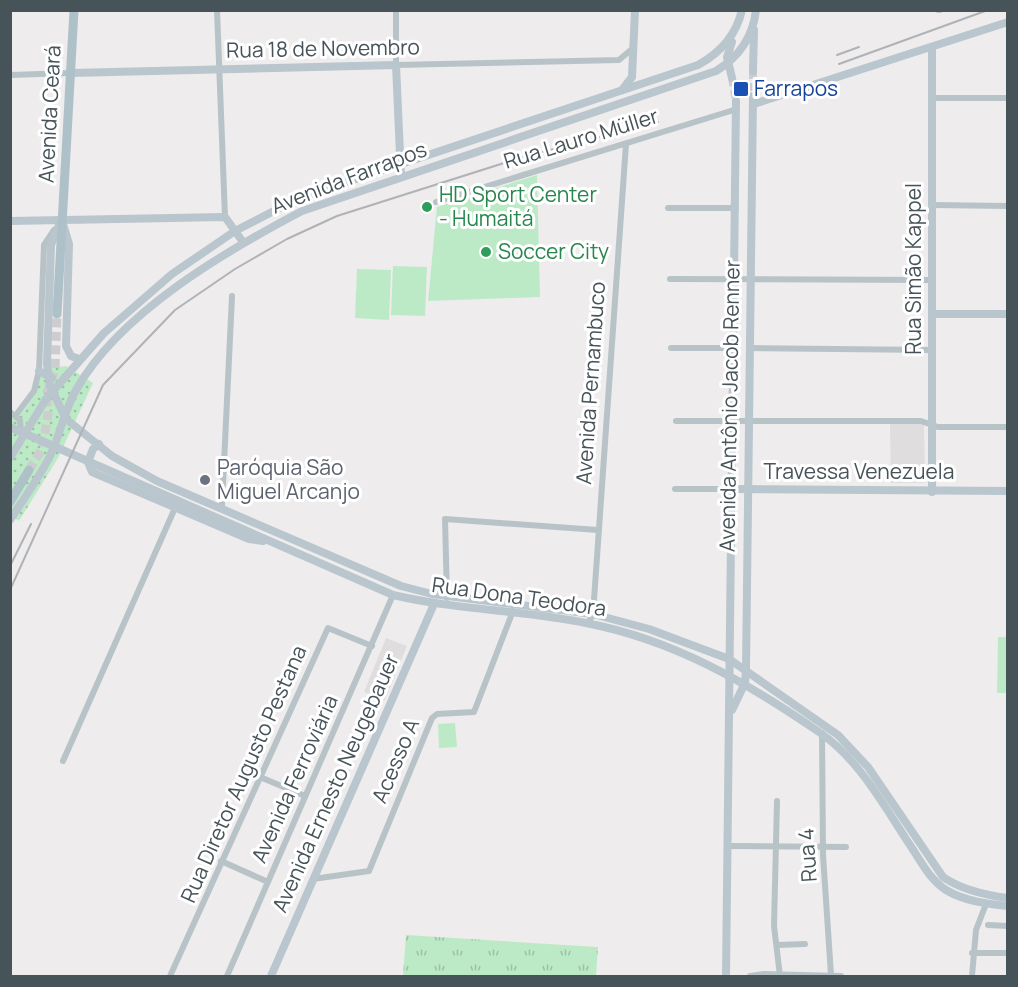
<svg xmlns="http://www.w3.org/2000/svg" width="1018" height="987" font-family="Manrope,sans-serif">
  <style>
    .education { fill: #e0ddde }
    .grass { fill: url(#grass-tufts) }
    .park { fill: url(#park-dots) }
    .pitch { fill: #bdeac6 }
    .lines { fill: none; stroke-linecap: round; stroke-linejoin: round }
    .secondary-tunnel { stroke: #cdcdcf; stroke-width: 8; stroke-dasharray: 8 4; stroke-linecap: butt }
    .primary-tunnel { stroke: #cdcdcf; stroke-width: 9; stroke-dasharray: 9 4.5; stroke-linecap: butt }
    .street { stroke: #b8c3c8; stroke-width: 6 }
    .secondary { stroke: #b9c6cd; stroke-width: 8 }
    .primary { stroke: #aec1c9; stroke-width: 9 }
    .rail { stroke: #afb3b6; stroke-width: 2 }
    .transit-dot { fill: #1a4fb4; stroke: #fff; stroke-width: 2 }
    .leisure-dot { fill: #2e9e5b; stroke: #fff; stroke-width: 2 }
    .worship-dot { fill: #6b7280; stroke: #fff; stroke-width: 2 }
    .labels { text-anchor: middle; stroke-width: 6; stroke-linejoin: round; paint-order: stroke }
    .street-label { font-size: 21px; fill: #465358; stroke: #fff }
    .transit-label { font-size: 21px; fill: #164399; stroke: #fff; text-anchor: start }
    .leisure-label { font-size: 21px; fill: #27864d; stroke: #fff; text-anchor: start }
    .worship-label { font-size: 21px; fill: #5b616d; stroke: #fff; text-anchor: start }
  </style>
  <defs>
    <pattern id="grass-tufts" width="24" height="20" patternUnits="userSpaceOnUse" patternTransform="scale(1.5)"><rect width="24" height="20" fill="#bdeac6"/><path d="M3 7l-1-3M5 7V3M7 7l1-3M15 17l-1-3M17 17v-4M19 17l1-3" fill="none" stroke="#9bc0a4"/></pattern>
    <pattern id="park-dots" width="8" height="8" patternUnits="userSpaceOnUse" patternTransform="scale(1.5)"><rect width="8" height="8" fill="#bdeac6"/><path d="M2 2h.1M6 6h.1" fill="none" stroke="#9bc0a4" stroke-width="1.8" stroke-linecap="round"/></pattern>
  </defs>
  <rect width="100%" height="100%" fill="#efeced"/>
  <g class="education">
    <polygon points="890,424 924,424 925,483 891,483"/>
    <polygon points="386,638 407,646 385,700 364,692"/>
  </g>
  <polygon class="grass" points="406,935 598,947 596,976 403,976"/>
  <path class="park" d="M66 366 93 383 58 458 19 521 11 515V417L19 416C32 401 39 389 42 369Z"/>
  <g class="pitch">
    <polygon points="537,175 540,297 428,301 437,207"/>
    <polygon points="393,266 427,267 425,316 391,315"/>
    <polygon points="357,269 391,270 389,320 355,318"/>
    <polygon points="998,637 1007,637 1007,693 997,693"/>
    <polygon points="455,723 457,747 439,748 438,724"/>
  </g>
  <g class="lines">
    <g class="secondary-tunnel">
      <polyline points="753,71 753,96"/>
      <polyline points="732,78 736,101"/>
    </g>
    <polyline class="primary-tunnel" points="29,470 42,449 45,433 48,414 46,395 55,370 57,314"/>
    <g class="street">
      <polyline points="217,10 225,217"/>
      <polyline points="396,10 396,65 619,60 632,49"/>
      <polyline points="938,10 940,10"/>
      <polyline points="10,75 71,73"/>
      <polyline points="932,98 1008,98"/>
      <polyline points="436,202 737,109"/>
      <polyline points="932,205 1008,206"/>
      <polyline points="668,208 736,208"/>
      <polyline points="670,279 932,280"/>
      <polyline points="671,348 735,348"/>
      <polyline points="749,348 932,350"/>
      <polyline points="10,412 20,420 21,433"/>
      <polyline points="16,415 34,391 39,371 44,245 54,230"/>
      <polyline points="676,421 921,421 938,427 1008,427"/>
      <polyline points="675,489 732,489"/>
      <polyline points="222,505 232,296"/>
      <polyline points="447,598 445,519 598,530"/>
      <polyline points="588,623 593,614 626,144"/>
      <polyline points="822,733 823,855 831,975"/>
      <polyline points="63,761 175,508"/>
      <polyline points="260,777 305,796"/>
      <polyline points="777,801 774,926 780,976"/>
      <polyline points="728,846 846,847"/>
      <polyline points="221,861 268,882"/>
      <polyline points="313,879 369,871 432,718 437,714 474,712 513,611"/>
      <polyline points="988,925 1008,926"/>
      <polyline points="777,945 805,944"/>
      <polyline points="972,953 1008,953"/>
      <polyline points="170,976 328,628 372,646"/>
      <polyline points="227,976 393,595"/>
      <polyline points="750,976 764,974 841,976"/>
      <polyline points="972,976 976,930 986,904"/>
    </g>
    <g class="secondary">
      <polyline points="932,47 932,492"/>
      <polyline points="753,71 754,30"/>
      <polyline points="71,73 396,65 401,176"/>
      <polyline points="732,78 727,57 732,42"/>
      <polyline points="622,90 632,77 635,10"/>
      <polyline points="754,104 1008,22"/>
      <path d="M61 220 51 245 47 364 50 386 66 419 112 456 157 481 401 586 432 594 593 614 649 629 729 659 838 735 868 767 943 877C962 890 984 895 1008 898"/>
      <polyline points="10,221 225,217 243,242"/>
      <polyline points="63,224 69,244 66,346 71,356 79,359"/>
      <polyline points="932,314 1008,314"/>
      <polyline points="39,371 52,378"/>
      <path d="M10 427 393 595C457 610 522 610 586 623 674 640 746 682 819 732 859 759 884 806 910 845 920 860 930 880 946 890 964 901 987 904 1008 906"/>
      <polyline points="99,444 93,449 88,462 92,472 249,539 263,541"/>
      <path d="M10 458 46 399 104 333 172 274 235 231 299 198 698 65C720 53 736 36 742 10"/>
      <polyline points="732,489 1008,491"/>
      <path d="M10 520C23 500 38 479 49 458 60 436 64 411 76 390 120 312 226 251 302 211L716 71C739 57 753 37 756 10"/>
      <polyline points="732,710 745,683 746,669 753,96"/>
      <polyline points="271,976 434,604"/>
      <polyline points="726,976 736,101"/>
    </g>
    <g class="primary">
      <polyline points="57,314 74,10"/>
      <polyline points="10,502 29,470"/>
    </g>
    <g class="rail">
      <polyline points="837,55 859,47"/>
      <polyline points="839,64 988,10"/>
      <polyline points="612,125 655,112"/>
      <polyline points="10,566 31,524"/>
      <polyline points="10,590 103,385 175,310 235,269 287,239 337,216 523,157 658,122"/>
    </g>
  </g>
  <rect class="transit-dot" x="733" y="81" width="16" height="16" rx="3"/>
  <g class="leisure-dot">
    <circle cx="427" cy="207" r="6"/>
    <circle cx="486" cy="252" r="6"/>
  </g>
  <circle class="worship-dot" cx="205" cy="480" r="6"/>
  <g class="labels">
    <g class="street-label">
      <text transform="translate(323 49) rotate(-1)" y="7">Rua 18 de Novembro</text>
      <text transform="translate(50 114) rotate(-87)" y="7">Avenida Ceará</text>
      <text transform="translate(581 139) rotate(-17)" y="7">Rua Lauro Müller</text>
      <text transform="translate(349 178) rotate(-21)" y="7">Avenida Farrapos</text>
      <text transform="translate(914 269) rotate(-90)" y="7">Rua Simão Kappel</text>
      <text transform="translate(591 383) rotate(-86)" y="7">Avenida Pernambuco</text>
      <text transform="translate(730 406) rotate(-89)" y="7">Avenida Antônio Jacob Renner</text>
      <text x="859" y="479">Travessa Venezuela</text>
      <text transform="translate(519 597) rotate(8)" y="7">Rua Dona Teodora</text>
      <text transform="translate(396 761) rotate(-67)" y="7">Acesso A</text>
      <text transform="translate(244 774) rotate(-66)" y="7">Rua Diretor Augusto Pestana</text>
      <text transform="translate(295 779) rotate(-66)" y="7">Avenida Ferroviária</text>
      <text transform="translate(336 783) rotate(-66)" y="7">Avenida Ernesto Neugebauer</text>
      <text transform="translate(808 855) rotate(-94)" y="7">Rua 4</text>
    </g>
    <g class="transit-label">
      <text x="754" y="96">Farrapos</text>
    </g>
    <g class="leisure-label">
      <text x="439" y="202">HD Sport Center<tspan x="439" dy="24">- Humaitá</tspan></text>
      <text x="498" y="259">Soccer City</text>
    </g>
    <g class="worship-label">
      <text x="217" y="475">Paróquia São<tspan x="217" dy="24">Miguel Arcanjo</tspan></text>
    </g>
  </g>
  <rect width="1018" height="987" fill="none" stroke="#465358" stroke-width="24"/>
</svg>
